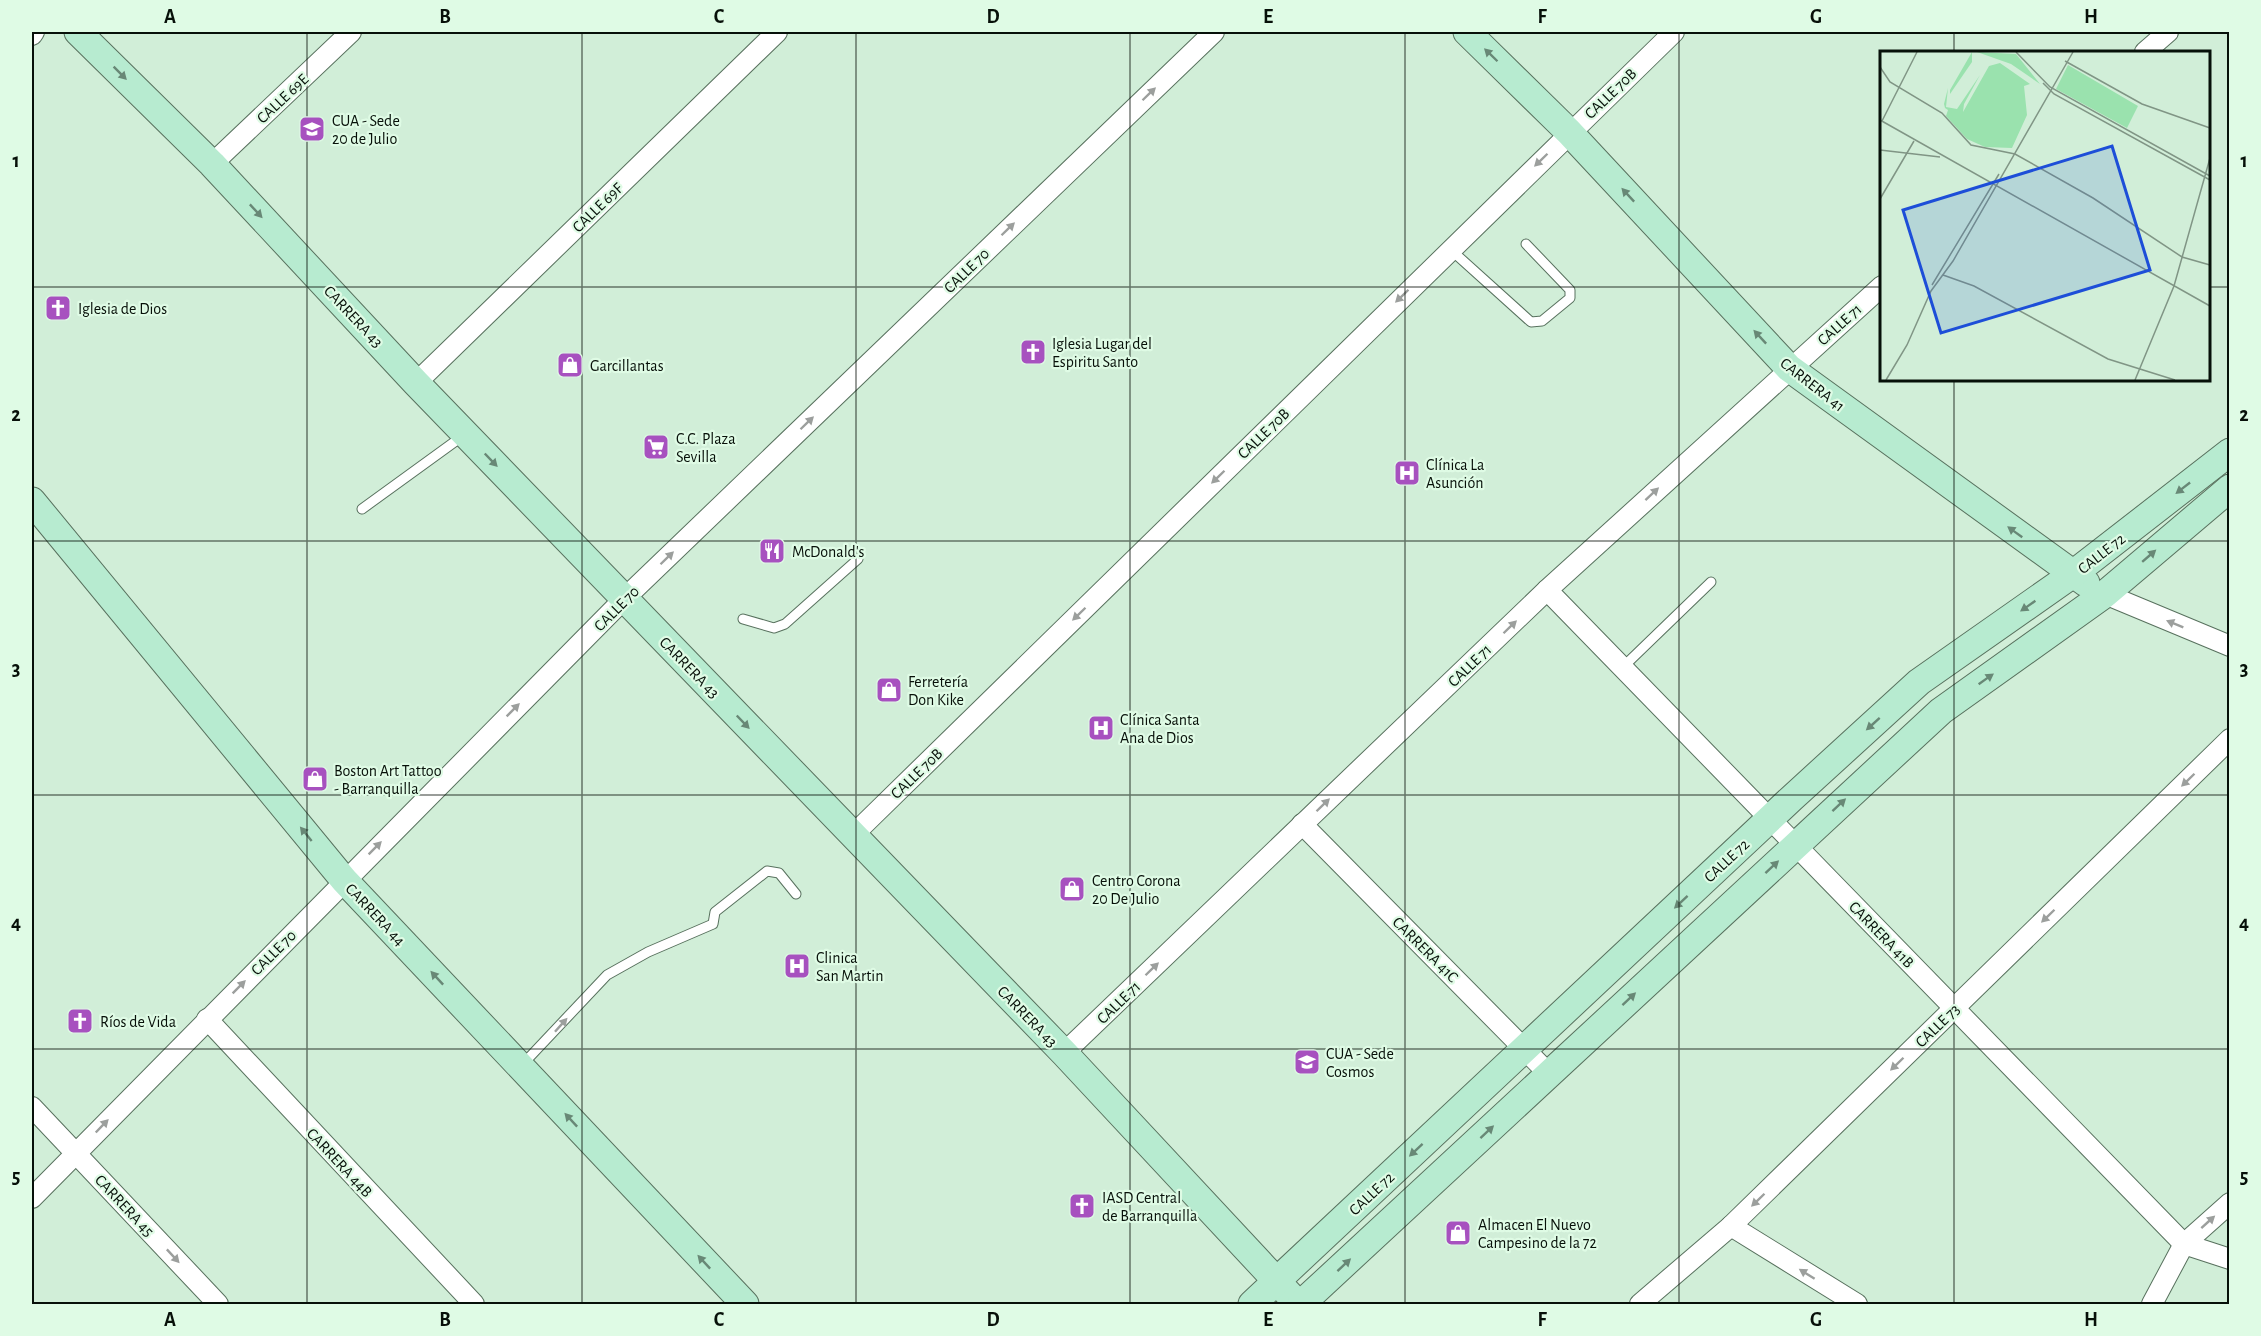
<svg xmlns="http://www.w3.org/2000/svg" width="2261" height="1336" font-family="'Alegreya Sans',sans-serif">
  <style>
    .lines { fill: none; stroke-linecap: round; stroke-linejoin: round }
    .lane-casing { stroke: #58715e; stroke-width: 11 }
    .street-casing { stroke: #58715e; stroke-width: 22 }
    .secondary-casing { stroke: #58715e; stroke-width: 29 }
    .lane { stroke: #fff; stroke-width: 9 }
    .street { stroke: #fff; stroke-width: 20 }
    .secondary { stroke: #b7ebd0; stroke-width: 27 }
    .oneway { fill: #688876 }
    .oneway2 { fill: #9c9f9d }
    .grid { fill: none; stroke: #071009; stroke-width: 1.5; stroke-opacity: 0.55 }
    .labels { text-anchor: middle; stroke-width: 4.5; stroke-linejoin: round; paint-order: stroke }
    .street-label { font-size: 16px; fill: #071009; stroke: #dffbe5 }
    .poi-label { font-size: 16px; fill: #071009; stroke: #dffbe5; text-anchor: start }
    .inset-road { fill: none; stroke: #809585; stroke-width: 1.5 }
    .view { fill: #1d4ed8; fill-opacity: 0.15; stroke: #1d4ed8; stroke-width: 3 }
    .inset-edge { fill: none; stroke: #071009; stroke-width: 3 }
    .neatline { fill: none; stroke: #071009; stroke-width: 2 }
    .grid-label { font-size: 20px; text-anchor: middle; font-weight: bold; fill: #071009 }
  </style>
  <rect width="100%" height="100%" fill="#d1eed8"/>
  <g class="lines">
    <g class="lane-casing">
      <g id="lane">
        <polyline points="1450,249 1531,322 1542,321 1570,298 1570,290 1526,244"/>
        <polyline points="362,509 464,435"/>
        <polyline points="743,619 774,628 785,624 858,559"/>
        <polyline points="1622,668 1711,582"/>
        <polyline points="523,1064 607,975 648,952 713,924 715,912 767,871 779,873 796,894"/>
      </g>
    </g>
    <g class="street-casing">
      <g id="street">
        <polyline points="32,35 34,32"/>
        <polyline points="2145,52 2168,32"/>
        <polyline points="212,164 351,32"/>
        <polyline points="416,383 777,32"/>
        <polyline points="1547,590 2184,1244 2230,1259"/>
        <polyline points="2105,594 2230,646"/>
        <polyline points="1302,824 1549,1074"/>
        <polyline points="853,835 1674,32"/>
        <polyline points="207,1019 474,1304"/>
        <polyline points="1064,1053 1547,590 1882,286"/>
        <polyline points="32,1107 218,1304"/>
        <polyline points="32,1198 624,599 1214,32"/>
        <polyline points="1731,1226 1857,1304"/>
        <polyline points="1640,1304 1731,1226 2230,739"/>
        <polyline points="2152,1304 2184,1244 2230,1203"/>
      </g>
    </g>
    <g class="secondary-casing">
      <g id="secondary">
        <polyline points="78,32 212,164 416,383 1064,1053 1298,1304"/>
        <polyline points="1467,32 1569,132 1789,368 2086,583"/>
        <polyline points="32,501 344,880 745,1304"/>
        <polyline points="1252,1304 1792,798 1919,682 2073,574 2230,452"/>
        <polyline points="1301,1304 1941,711 2105,594 2230,488"/>
      </g>
    </g>
    <use href="#lane" class="lane"/>
    <use href="#street" class="street"/>
    <use href="#secondary" class="secondary"/>
  </g>
  <defs><path id="oneway-solid" d="M-6-.8H1V-3.2L6.5 0L1 3.2V.8H-6Z" transform="scale(1.5)"/></defs>
  <g class="oneway">
    <use href="#oneway-solid" transform="translate(1491 55) rotate(-136)"/>
    <use href="#oneway-solid" transform="translate(120 73) rotate(45)"/>
    <use href="#oneway-solid" transform="translate(1628 195) rotate(-133)"/>
    <use href="#oneway-solid" transform="translate(256 211) rotate(47)"/>
    <use href="#oneway-solid" transform="translate(1760 337) rotate(-133)"/>
    <use href="#oneway-solid" transform="translate(491 460) rotate(46)"/>
    <use href="#oneway-solid" transform="translate(2183 488) rotate(142)"/>
    <use href="#oneway-solid" transform="translate(2015 532) rotate(-144)"/>
    <use href="#oneway-solid" transform="translate(2149 556) rotate(-41)"/>
    <use href="#oneway-solid" transform="translate(2028 606) rotate(145)"/>
    <use href="#oneway-solid" transform="translate(1986 679) rotate(-35)"/>
    <use href="#oneway-solid" transform="translate(743 722) rotate(46)"/>
    <use href="#oneway-solid" transform="translate(1873 724) rotate(138)"/>
    <use href="#oneway-solid" transform="translate(1839 805) rotate(-43)"/>
    <use href="#oneway-solid" transform="translate(306 834) rotate(-129)"/>
    <use href="#oneway-solid" transform="translate(1772 867) rotate(-43)"/>
    <use href="#oneway-solid" transform="translate(1681 902) rotate(137)"/>
    <use href="#oneway-solid" transform="translate(437 978) rotate(-133)"/>
    <use href="#oneway-solid" transform="translate(1629 999) rotate(-43)"/>
    <use href="#oneway-solid" transform="translate(571 1120) rotate(-133)"/>
    <use href="#oneway-solid" transform="translate(1487 1132) rotate(-43)"/>
    <use href="#oneway-solid" transform="translate(1416 1150) rotate(137)"/>
    <use href="#oneway-solid" transform="translate(704 1262) rotate(-133)"/>
    <use href="#oneway-solid" transform="translate(1344 1265) rotate(-43)"/>
  </g>
  <g class="oneway2">
    <use href="#oneway-solid" transform="translate(1149 94) rotate(-44)"/>
    <use href="#oneway-solid" transform="translate(1541 160) rotate(136)"/>
    <use href="#oneway-solid" transform="translate(1008 229) rotate(-44)"/>
    <use href="#oneway-solid" transform="translate(1402 296) rotate(136)"/>
    <use href="#oneway-solid" transform="translate(807 423) rotate(-44)"/>
    <use href="#oneway-solid" transform="translate(1218 477) rotate(136)"/>
    <use href="#oneway-solid" transform="translate(1652 494) rotate(-43)"/>
    <use href="#oneway-solid" transform="translate(667 558) rotate(-44)"/>
    <use href="#oneway-solid" transform="translate(1079 614) rotate(136)"/>
    <use href="#oneway-solid" transform="translate(2175 624) rotate(-158)"/>
    <use href="#oneway-solid" transform="translate(1510 627) rotate(-44)"/>
    <use href="#oneway-solid" transform="translate(513 710) rotate(-45)"/>
    <use href="#oneway-solid" transform="translate(2188 780) rotate(136)"/>
    <use href="#oneway-solid" transform="translate(1323 805) rotate(-44)"/>
    <use href="#oneway-solid" transform="translate(375 848) rotate(-45)"/>
    <use href="#oneway-solid" transform="translate(2048 916) rotate(136)"/>
    <use href="#oneway-solid" transform="translate(1152 969) rotate(-44)"/>
    <use href="#oneway-solid" transform="translate(239 987) rotate(-45)"/>
    <use href="#oneway-solid" transform="translate(561 1025) rotate(-48)"/>
    <use href="#oneway-solid" transform="translate(1897 1064) rotate(136)"/>
    <use href="#oneway-solid" transform="translate(102 1126) rotate(-46)"/>
    <use href="#oneway-solid" transform="translate(1758 1200) rotate(136)"/>
    <use href="#oneway-solid" transform="translate(2208 1222) rotate(-42)"/>
    <use href="#oneway-solid" transform="translate(173 1256) rotate(47)"/>
    <use href="#oneway-solid" transform="translate(1807 1274) rotate(-148)"/>
  </g>
  <path class="grid" d="M307 32V1304M582 32V1304M856 32V1304M1130 32V1304M1405 32V1304M1679 32V1304M1954 32V52M32 287H1882M2208 287H2230M1954 380V1304M32 541H2230M32 795H2230M32 1049H2230"/>
  <defs>
    <g id="university-square" transform="scale(1.35)"><rect x="-9" y="-9" width="18" height="18" rx="4" fill="#a751bf" stroke="#dffbe5"/><path d="M0-5L7-2L0 1L-7-2ZM-4 1L0 2.5L4 1V4Q0 6-4 4Z" fill="#fff"/></g>
    <g id="church-square" transform="scale(1.35)"><rect x="-9" y="-9" width="18" height="18" rx="4" fill="#a751bf" stroke="#dffbe5"/><path d="M-1.2-6h2.4v3.5h3.3v2.4h-3.3V6h-2.4V-.1h-3.3v-2.4h3.3Z" fill="#fff"/></g>
    <g id="shop-square" transform="scale(1.35)"><rect x="-9" y="-9" width="18" height="18" rx="4" fill="#a751bf" stroke="#dffbe5"/><path d="M-5-2.5h2.3a2.7 3.5 0 0 1 5.4 0H5L5.5 6h-11ZM-1.5-2.5h3a1.5 2.3 0 0 0-3 0Z" fill="#fff"/></g>
    <g id="supermarket-square" transform="scale(1.35)"><rect x="-9" y="-9" width="18" height="18" rx="4" fill="#a751bf" stroke="#dffbe5"/><path d="M-6-5.5h2.5l.6 2H6L4.5 2H-2.5L-4.4-4H-6ZM-1.5 3.2a1.3 1.3 0 1 0 .1 0ZM3 3.2a1.3 1.3 0 1 0 .1 0Z" fill="#fff"/></g>
    <g id="hospital-square" transform="scale(1.35)"><rect x="-9" y="-9" width="18" height="18" rx="4" fill="#a751bf" stroke="#dffbe5"/><path d="M-5-5h3v3.5h4V-5h3V5h-3V1.5h-4V5h-3Z" fill="#fff"/></g>
    <g id="restaurant-square" transform="scale(1.35)"><rect x="-9" y="-9" width="18" height="18" rx="4" fill="#a751bf" stroke="#dffbe5"/><path d="M-5-6h1v4h1v-4h1v4h1v-4h1v5L-1.5 .5V6h-2V.5L-5-1ZM5-6V6H3V1.5H1.5Q1.5-4 5-6Z" fill="#fff"/></g>
  </defs>
  <g fill-rule="evenodd">
    <use href="#university-square" x="312" y="129"/>
    <use href="#church-square" x="58" y="308"/>
    <use href="#church-square" x="1033" y="352"/>
    <use href="#shop-square" x="570" y="365"/>
    <use href="#supermarket-square" x="656" y="447"/>
    <use href="#hospital-square" x="1407" y="473"/>
    <use href="#restaurant-square" x="772" y="551"/>
    <use href="#shop-square" x="889" y="690"/>
    <use href="#hospital-square" x="1101" y="728"/>
    <use href="#shop-square" x="315" y="779"/>
    <use href="#shop-square" x="1072" y="889"/>
    <use href="#hospital-square" x="797" y="966"/>
    <use href="#church-square" x="80" y="1021"/>
    <use href="#university-square" x="1307" y="1062"/>
    <use href="#church-square" x="1082" y="1206"/>
    <use href="#shop-square" x="1458" y="1233"/>
  </g>
  <g class="labels">
    <g class="street-label">
      <text transform="translate(1610 93) rotate(-44)" y="6">CALLE 70B</text>
      <text transform="translate(282 98) rotate(-43)" y="6">CALLE 69E</text>
      <text transform="translate(597 207) rotate(-44)" y="6">CALLE 69F</text>
      <text transform="translate(966 270) rotate(-44)" y="6">CALLE 70</text>
      <text transform="translate(354 316) rotate(47)" y="6">CARRERA 43</text>
      <text transform="translate(1839 324) rotate(-42)" y="6">CALLE 71</text>
      <text transform="translate(1813 384) rotate(38)" y="6">CARRERA 41</text>
      <text transform="translate(1263 433) rotate(-44)" y="6">CALLE 70B</text>
      <text transform="translate(2101 553) rotate(-38)" y="6">CALLE 72</text>
      <text transform="translate(616 608) rotate(-45)" y="6">CALLE 70</text>
      <text transform="translate(1469 665) rotate(-44)" y="6">CALLE 71</text>
      <text transform="translate(690 667) rotate(46)" y="6">CARRERA 43</text>
      <text transform="translate(916 773) rotate(-44)" y="6">CALLE 70B</text>
      <text transform="translate(1726 860) rotate(-43)" y="6">CALLE 72</text>
      <text transform="translate(376 914) rotate(47)" y="6">CARRERA 44</text>
      <text transform="translate(1882 934) rotate(46)" y="6">CARRERA 41B</text>
      <text transform="translate(1426 949) rotate(45)" y="6">CARRERA 41C</text>
      <text transform="translate(273 952) rotate(-45)" y="6">CALLE 70</text>
      <text transform="translate(1118 1002) rotate(-44)" y="6">CALLE 71</text>
      <text transform="translate(1028 1016) rotate(46)" y="6">CARRERA 43</text>
      <text transform="translate(1937 1025) rotate(-44)" y="6">CALLE 73</text>
      <text transform="translate(340 1162) rotate(47)" y="6">CARRERA 44B</text>
      <text transform="translate(1371 1193) rotate(-43)" y="6">CALLE 72</text>
      <text transform="translate(125 1205) rotate(47)" y="6">CARRERA 45</text>
    </g>
    <g class="poi-label">
      <text x="332" y="126">CUA - Sede<tspan x="332" dy="18">20 de Julio</tspan></text>
      <text x="78" y="314">Iglesia de Dios</text>
      <text x="1052" y="349">Iglesia Lugar del<tspan x="1052" dy="18">Espiritu Santo</tspan></text>
      <text x="590" y="371">Garcillantas</text>
      <text x="676" y="444">C.C. Plaza<tspan x="676" dy="18">Sevilla</tspan></text>
      <text x="1426" y="470">Clínica La<tspan x="1426" dy="18">Asunción</tspan></text>
      <text x="792" y="557">McDonald's</text>
      <text x="908" y="687">Ferretería<tspan x="908" dy="18">Don Kike</tspan></text>
      <text x="1120" y="725">Clínica Santa<tspan x="1120" dy="18">Ana de Dios</tspan></text>
      <text x="334" y="776">Boston Art Tattoo<tspan x="334" dy="18">- Barranquilla</tspan></text>
      <text x="1092" y="886">Centro Corona<tspan x="1092" dy="18">20 De Julio</tspan></text>
      <text x="816" y="963">Clinica<tspan x="816" dy="18">San Martin</tspan></text>
      <text x="100" y="1027">Ríos de Vida</text>
      <text x="1326" y="1059">CUA - Sede<tspan x="1326" dy="18">Cosmos</tspan></text>
      <text x="1102" y="1203">IASD Central<tspan x="1102" dy="18">de Barranquilla</tspan></text>
      <text x="1478" y="1230">Almacen El Nuevo<tspan x="1478" dy="18">Campesino de la 72</tspan></text>
    </g>
  </g>
  <g transform="translate(1880 51)">
    <rect width="330" height="330" fill="#d1eed8"/>
    <path d="M92 1V11L70 43V39ZM97 1 136 3 160 33 131 13ZM120 12 150 33 144 35 147 64 132 97 105 96 87 88 66 65 68 59 65 57 64 53 68 37 66 56 77 58 100 24 84 53 83 61 109 15ZM188 14 258 55 247 77 176 38Z" fill="#9ae2ae"/>
    <path class="inset-road" d="M136 1 170 36 330 125M185 10 262 53 330 77M0 16 10 31 62 62 91 94 135 103 213 147 302 206 330 214M163 32 174 43 330 129M0 69 330 255M2 70 37 1M0 99 60 106M0 148 34 90M63 224 94 235 228 308 295 329M52 234 119 123M6 329 27 294 51 240 73 210 193 1M255 329 294 235 330 107"/>
    <path class="view" d="M232 95 270 219 61 282 23 159Z"/>
    <rect width="330" height="330" class="inset-edge"/>
  </g>
  <rect width="2261" height="1336" fill="none" stroke="#dffbe5" stroke-width="66"/>
  <rect x="33" y="33" width="2195" height="1270" class="neatline"/>
  <g class="grid-label">
    <text x="170" y="23">A</text>
    <text x="445" y="23">B</text>
    <text x="719" y="23">C</text>
    <text x="993" y="23">D</text>
    <text x="1268" y="23">E</text>
    <text x="1542" y="23">F</text>
    <text x="1816" y="23">G</text>
    <text x="2091" y="23">H</text>
    <text x="16" y="167">1</text>
    <text x="2244" y="167">1</text>
    <text x="16" y="421">2</text>
    <text x="2244" y="421">2</text>
    <text x="16" y="675">3</text>
    <text x="2244" y="675">3</text>
    <text x="16" y="929">4</text>
    <text x="2244" y="929">4</text>
    <text x="16" y="1183">5</text>
    <text x="2244" y="1183">5</text>
    <text x="170" y="1326">A</text>
    <text x="445" y="1326">B</text>
    <text x="719" y="1326">C</text>
    <text x="993" y="1326">D</text>
    <text x="1268" y="1326">E</text>
    <text x="1542" y="1326">F</text>
    <text x="1816" y="1326">G</text>
    <text x="2091" y="1326">H</text>
  </g>
</svg>
